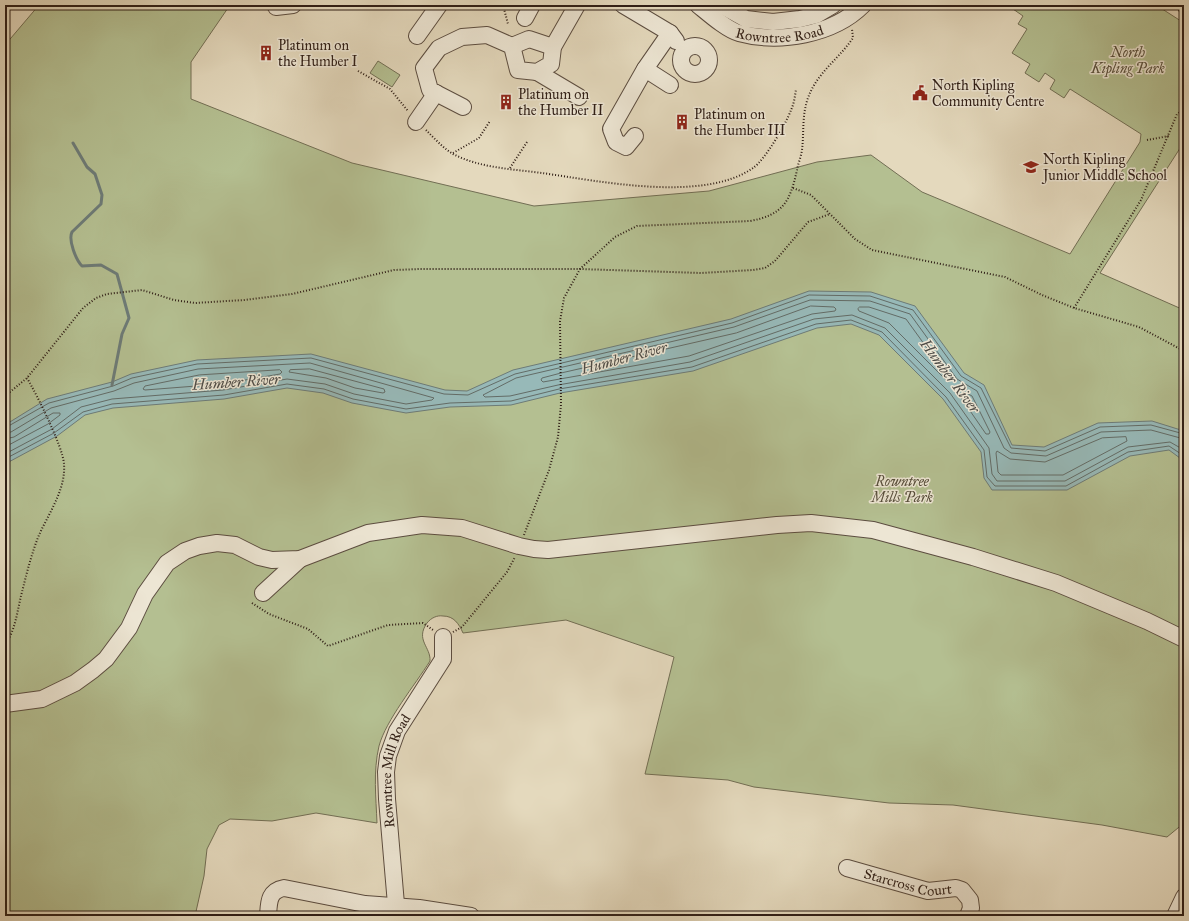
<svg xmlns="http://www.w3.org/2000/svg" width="1189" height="921" font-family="'IM FELL Great Primer',serif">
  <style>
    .green { fill: #b4bf91; stroke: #726e54 }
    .water { fill: #97b9b8; stroke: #6d7b77 }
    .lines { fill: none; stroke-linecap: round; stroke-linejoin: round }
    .shore { stroke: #636c67; stroke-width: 1 }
    .stream { stroke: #6d7b77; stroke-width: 3 }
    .minor-casing { stroke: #5c4d40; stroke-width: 18 }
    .path { stroke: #2f1e16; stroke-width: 2; stroke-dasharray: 1 2; stroke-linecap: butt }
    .minor { stroke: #ede6d4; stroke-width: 16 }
    .labels { text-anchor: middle; stroke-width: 3; stroke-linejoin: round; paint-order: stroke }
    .street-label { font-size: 14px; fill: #2f1e16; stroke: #ede6d4 }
    .poi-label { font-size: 14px; fill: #2f1e16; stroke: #ede6d4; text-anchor: start }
    .park-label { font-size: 14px; font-style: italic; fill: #574e3b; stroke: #ede6d4 }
    .water-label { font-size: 15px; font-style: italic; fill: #4e4c47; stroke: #ede6d4 }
  </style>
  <rect width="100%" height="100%" fill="#e4d9bd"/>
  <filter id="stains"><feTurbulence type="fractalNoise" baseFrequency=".005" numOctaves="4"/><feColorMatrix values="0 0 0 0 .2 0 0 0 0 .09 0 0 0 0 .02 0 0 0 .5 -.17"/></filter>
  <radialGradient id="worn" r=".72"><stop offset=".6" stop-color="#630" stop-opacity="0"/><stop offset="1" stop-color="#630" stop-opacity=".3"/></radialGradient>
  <g class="green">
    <path d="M39 5H230L191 62V99L352 163 534 206 709 191 817 162 871 155 922 192 1070 254 1140 142 1141 134 1070 89 1064 98 1050 89 1055 80 1045 73 1039 82 1025 73 1030 64 1012 53 1027 29 1018 24 1023 16 1013 9 1015 5H1156L1184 23V142L1100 273 1184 310V823L1167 837 1102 825 953 805 889 803 754 787 728 780 645 774 674 657 566 620 463 633C459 624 454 616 443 616 437 615 431 618 427 623 415 640 431 647 430 661 415 685 386 720 379 746 373 772 376 797 377 823L316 813 272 821 230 819 219 825 207 849 204 876 195 916H5V45Z"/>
    <polygon points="378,61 400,75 392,87 370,73"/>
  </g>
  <polygon class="water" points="809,291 871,292 915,306 964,373 984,385 1012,445 1044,447 1098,423 1152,421 1184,431 1184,461 1169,450 1130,456 1067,490 992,490 984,478 981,452 943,399 879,335 851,324 817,328 693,371 560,393 511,405 450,407 406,413 352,403 323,393 287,388 224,399 113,408 85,415 57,436 5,464 5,425 47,399 112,382 131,374 197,360 311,354 445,390 467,391 513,370 731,319"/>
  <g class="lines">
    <g class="shore">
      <polygon points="811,306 834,307 836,309 835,311 812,314 689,356 543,382 541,380 542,378 561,373 736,333"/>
      <polygon points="860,307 869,307 906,319 948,377 948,379 945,379 889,323 859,311 858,309"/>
      <polygon points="310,369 384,389 385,392 383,393 355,388 326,378 289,372 290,370"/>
      <polygon points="280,370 282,372 280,374 222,384 145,390 143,389 145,386 199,375"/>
      <polygon points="955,387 972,396 990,432 989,434 986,434 955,389"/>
      <polyline points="5,428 49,403 113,386 132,378 197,364 311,358 444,394 468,395 515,374 732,323 809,295 870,296 913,310 961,376 981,388 1011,448 1045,451 1100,427 1151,425 1184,434"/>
      <polyline points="5,433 11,432 51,408 114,391 134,383 198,369 310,363 434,398 432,400 406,404 354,394 325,384 287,379 223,390 112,399 81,407 52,429 5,454"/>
      <polygon points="1126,437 1127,441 1063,475 1001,475 998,472 996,453 997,451 1010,459 1045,462 1102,438"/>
      <polyline points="5,439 14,437 53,413 60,413 60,415 48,424 5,447"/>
      <polyline points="1184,439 1151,430 1101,432 1046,456 1011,453 1004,448 977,391 957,379 910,314 870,301 810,300 734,327 516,378 483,395 485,397 510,396 558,385 690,362 814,319 852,315 885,328 950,393 989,448 992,474 997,481 1065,481 1128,447 1170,442 1184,450"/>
      <polyline points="5,459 54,433 83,412 112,404 224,395 287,384 324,389 353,399 406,409 450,403 511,401 559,389 692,367 816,324 851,320 882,332 946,397 984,450 987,477 995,486 1066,486 1128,452 1169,446 1184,456"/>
    </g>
    <path class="stream" d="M73 143 87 167 95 174 102 195 101 204 72 232C68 240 76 260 82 266L101 265 117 274 129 318 122 334 112 385"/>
    <g class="minor-casing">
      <g id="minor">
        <polyline points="276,5 276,7 293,5"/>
        <polyline points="623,5 670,33 676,41"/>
        <path id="s1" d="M698 5C708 13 727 30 739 33 779 44 833 35 863 5"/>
        <polyline points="721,5 746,19 773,22 800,19 816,15 833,5"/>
        <polyline points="525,18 532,5"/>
        <polyline points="417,36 439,5"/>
        <polyline points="512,46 529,39 553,47"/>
        <circle cx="695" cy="60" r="14"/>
        <polyline points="645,69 670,85"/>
        <polyline points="537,72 579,97"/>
        <polyline points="463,107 430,90 424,68 439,48 462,37 487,35 512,46 518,70 537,72 551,64 553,47 577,5"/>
        <polyline points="416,122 436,93"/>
        <polyline points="635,136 626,147 616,142 611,129 645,69 670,33"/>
        <polyline points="263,593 300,559"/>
        <polyline points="5,704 42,699 75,683 93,670 106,659 129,628 145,594 167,563 185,551 199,546 217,543 235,545 259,557 272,560 300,559 368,533 422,525 462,528 519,546 534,549 548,550 777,525 811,523 873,530 973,557 1056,583 1147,621 1184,639"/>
        <path id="s2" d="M847 868 928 891 956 888 962 890 970 900 971 908 968 916"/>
        <path d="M268 916C269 903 268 891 284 888L365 904 419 908 471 916"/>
        <path id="s3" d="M397 916 387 799 386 772 388 756 397 731 443 659V637"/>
        <polyline points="1175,916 1184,897"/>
      </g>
    </g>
    <g class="path">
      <polyline points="503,5 508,24"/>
      <polyline points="1171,5 1184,14"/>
      <polyline points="358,71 390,89 408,111"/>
      <path d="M426 130C434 138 443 148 453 154 480 168 512 169 542 173 599 181 703 203 753 168 765 160 786 124 791 110 794 104 795 96 796 89"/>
      <polyline points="1147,140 1169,136"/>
      <polyline points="453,153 479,138 490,121"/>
      <polyline points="510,168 527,142"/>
      <polyline points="793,188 811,195 855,239 872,250 1005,277 1042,295 1074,308 1139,327 1184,351"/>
      <polyline points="1074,308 1141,200 1177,114 1184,109"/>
      <polyline points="5,396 27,378 83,308 96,298 107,294 142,290 174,300 195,303 244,300 292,294 394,270 420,269 580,269 701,273 753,270 765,268 775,261 808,222 830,214"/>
      <path d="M524 535 549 470 558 437 561 404 560 321 564 298 580 269 615 237 637 226 750 221C783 215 790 202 797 170 798 164 801 157 802 150 804 134 802 117 807 101 815 74 838 60 853 38L852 29"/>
      <polyline points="252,603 269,614 308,629 328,646 388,625 423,623 433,630"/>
      <polyline points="453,632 462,627 507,572 515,557"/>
      <path d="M5 645C15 631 17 613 21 596 26 576 31 555 39 535 49 513 66 489 64 464 63 447 37 395 27 378"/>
    </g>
    <use href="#minor" class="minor"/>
  </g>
  <defs>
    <g id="building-bare" transform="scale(1.2)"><path d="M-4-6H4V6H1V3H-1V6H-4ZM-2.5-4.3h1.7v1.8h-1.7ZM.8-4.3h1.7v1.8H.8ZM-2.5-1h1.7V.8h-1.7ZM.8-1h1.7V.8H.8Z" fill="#8f2418" stroke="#ede6d4" stroke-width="2.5" paint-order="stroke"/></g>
    <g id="civic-bare" transform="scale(1.2)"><path d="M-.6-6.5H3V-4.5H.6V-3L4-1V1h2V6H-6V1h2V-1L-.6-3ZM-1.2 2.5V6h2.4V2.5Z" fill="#8f2418" stroke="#ede6d4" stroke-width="2.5" paint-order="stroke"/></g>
    <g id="school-bare" transform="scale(1.2)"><path d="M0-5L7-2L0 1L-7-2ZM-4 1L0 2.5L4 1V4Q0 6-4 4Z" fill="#8f2418" stroke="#ede6d4" stroke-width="2.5" paint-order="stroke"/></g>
  </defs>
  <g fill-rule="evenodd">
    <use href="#building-bare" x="266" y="53"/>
    <use href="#civic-bare" x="920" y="93"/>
    <use href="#building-bare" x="506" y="102"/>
    <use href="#building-bare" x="682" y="122"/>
    <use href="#school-bare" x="1031" y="167"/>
  </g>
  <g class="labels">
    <g class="street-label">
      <text dy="5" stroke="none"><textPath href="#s1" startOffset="91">Rowntree Road</textPath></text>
      <text dy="5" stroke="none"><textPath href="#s3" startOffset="147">Rowntree Mill Road</textPath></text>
      <text dy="5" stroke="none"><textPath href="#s2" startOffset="63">Starcross Court</textPath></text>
    </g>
    <g class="poi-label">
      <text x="278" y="50">Platinum on<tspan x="278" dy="16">the Humber I</tspan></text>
      <text x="932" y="90">North Kipling<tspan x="932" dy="16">Community Centre</tspan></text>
      <text x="518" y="99">Platinum on<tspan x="518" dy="16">the Humber II</tspan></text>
      <text x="694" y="119">Platinum on<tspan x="694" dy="16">the Humber III</tspan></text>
      <text x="1043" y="164">North Kipling<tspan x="1043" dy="16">Junior Middle School</tspan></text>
    </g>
    <g class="park-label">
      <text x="1128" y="57">North<tspan x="1128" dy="16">Kipling Park</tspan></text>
      <text x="902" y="486">Rowntree<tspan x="902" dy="16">Mills Park</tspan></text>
    </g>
    <g class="water-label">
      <text transform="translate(624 358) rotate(-15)" y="5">Humber River</text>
      <text transform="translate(950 376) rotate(53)" y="5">Humber River</text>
      <text transform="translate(236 382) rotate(-4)" y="5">Humber River</text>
    </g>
  </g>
  <rect width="1189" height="921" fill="none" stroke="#e4d9bd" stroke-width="20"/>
  <rect x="6" y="6" width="1177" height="909" fill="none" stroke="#2f1e16" stroke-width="2"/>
  <rect x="10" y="10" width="1169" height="901" fill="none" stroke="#2f1e16"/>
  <rect width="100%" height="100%" filter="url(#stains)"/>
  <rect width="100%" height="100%" fill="url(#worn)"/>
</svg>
